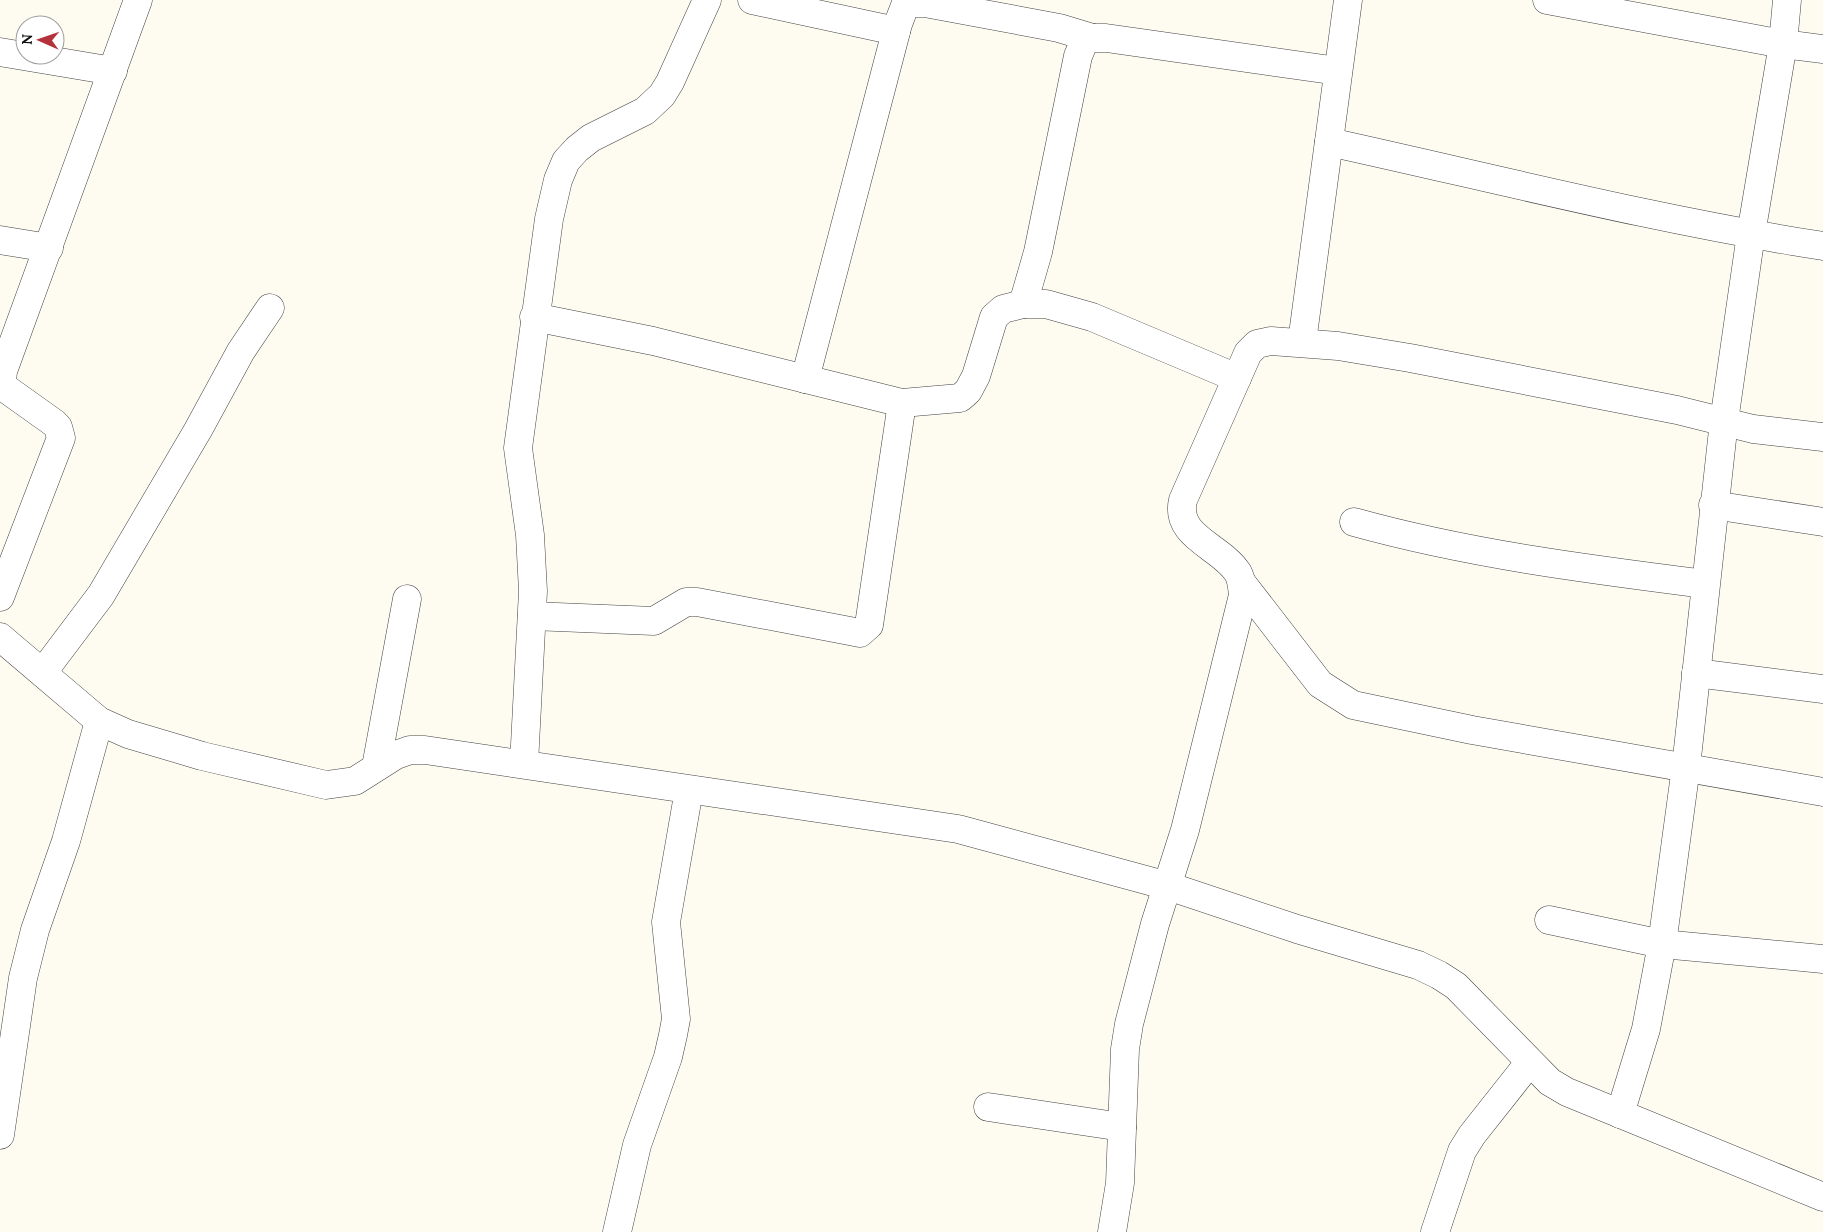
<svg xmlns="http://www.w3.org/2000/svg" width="1823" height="1232" font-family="Lora,serif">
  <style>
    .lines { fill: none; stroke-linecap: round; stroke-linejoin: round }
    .minor-casing { stroke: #414141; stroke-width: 29 }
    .minor { stroke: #fff; stroke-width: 28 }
  </style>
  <rect width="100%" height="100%" fill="#fefbf1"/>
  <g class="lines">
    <g class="minor-casing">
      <g id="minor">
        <polyline points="752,0 896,31"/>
        <polyline points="1547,0 1783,44 1823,49"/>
        <polyline points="0,52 113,71"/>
        <path d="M1329 142C1493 178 1656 220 1823 246"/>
        <polyline points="0,240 49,248"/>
        <polyline points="1023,304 1038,252 1078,56 1084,42 1092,38 1106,38 1338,71"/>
        <polyline points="534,317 653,341 902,403 960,398 968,391 976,376 994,317 1003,309 1023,304 1046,304 1092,317 1237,378"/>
        <polyline points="1302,342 1348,0"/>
        <polyline points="805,379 898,24 906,3 925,3 1059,28 1092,38"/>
        <polyline points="1713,505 1823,522"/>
        <path d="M1354 522C1469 554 1587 569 1705 584"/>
        <polyline points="1242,583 1320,684 1353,705 1472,730 1823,792"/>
        <polyline points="0,597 61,438 58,427 54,423 5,388 2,381 3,371 138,0"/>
        <polyline points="532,616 654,621 686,602 697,602 855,632 860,633 869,625 902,403"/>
        <polyline points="0,637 99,721 128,734 202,756 326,785 355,781 396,755 410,750 425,750 958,829 1168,886 1297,929 1418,965 1439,975 1456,986 1550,1082 1567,1092 1823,1197"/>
        <polyline points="43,672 101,595 198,430 241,351 270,308"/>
        <polyline points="1696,673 1823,689"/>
        <polyline points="524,764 533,591 530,535 518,448 549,219 558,180 566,161 577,149 591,138 645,111 662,95 670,82 707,0"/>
        <polyline points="376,767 407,599"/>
        <polyline points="1549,920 1662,944 1823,959"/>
        <polyline points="988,1107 1122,1127"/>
        <polyline points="1620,1114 1646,1029 1662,944 1686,767 1724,421 1751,234 1783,44 1787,0"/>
        <polyline points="0,1135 23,978 35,930 66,841 99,721"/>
        <polyline points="617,1232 637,1145 668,1057 673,1035 676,1019 666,922 689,790"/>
        <path d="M1112 1232 1120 1183 1125 1049 1129 1024 1155 924 1185 830 1243 595C1242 588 1242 580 1238 573 1221 546 1174 537 1183 500L1248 353 1257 344 1271 341 1338 346 1410 358 1677 410 1753 429 1823 437"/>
        <polyline points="1435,1232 1462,1151 1472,1135 1529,1063"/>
      </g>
    </g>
    <use href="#minor" class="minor"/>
  </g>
  <g transform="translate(40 40) rotate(272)"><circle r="24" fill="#ffffff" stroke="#9f9f9f"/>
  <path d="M0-4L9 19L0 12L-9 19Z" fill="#b3323c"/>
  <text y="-8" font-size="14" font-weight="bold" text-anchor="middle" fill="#0e0e0e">N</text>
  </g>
</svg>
